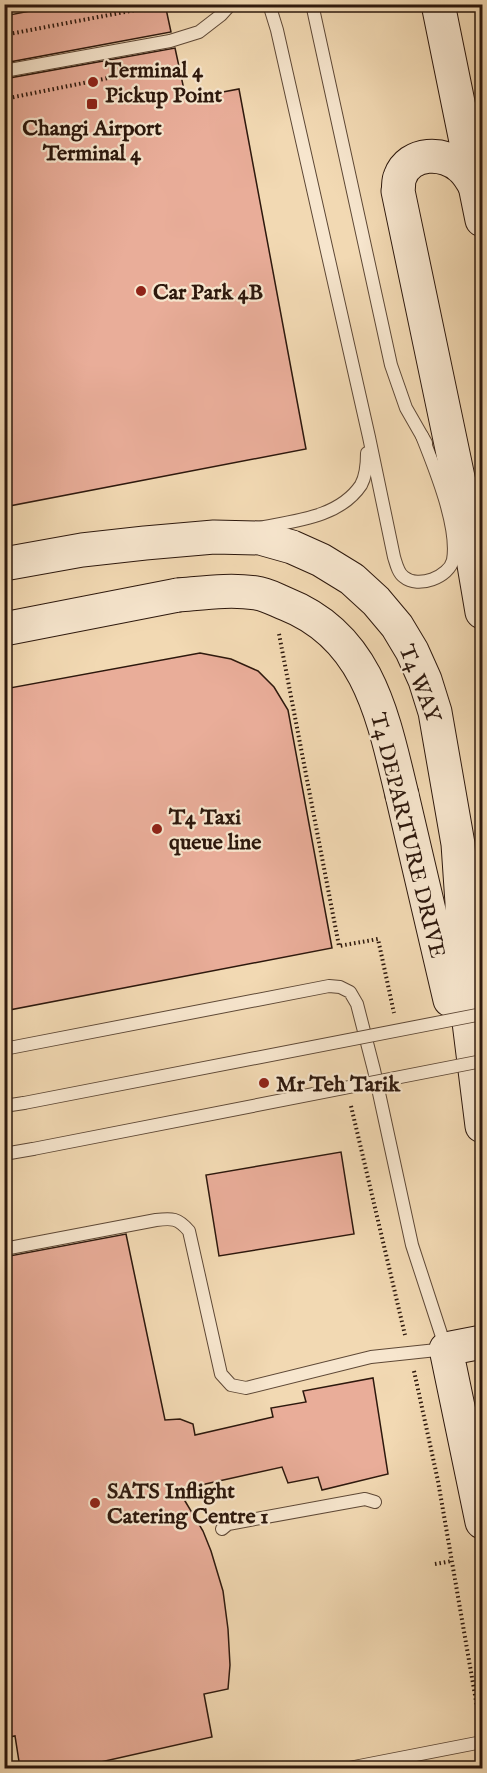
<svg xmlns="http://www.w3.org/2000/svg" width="487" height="1773" font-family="'IM FELL English',serif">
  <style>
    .building { fill: #e9ad99; stroke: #2d180d; stroke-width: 1.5 }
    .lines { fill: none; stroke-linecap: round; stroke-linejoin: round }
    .service-casing { stroke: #5e4836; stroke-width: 14 }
    .secondary-casing { stroke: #2d180d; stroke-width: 35 }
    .path { stroke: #2d180d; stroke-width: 4; stroke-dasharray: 1.5 3; stroke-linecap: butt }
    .service { stroke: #f7e6ce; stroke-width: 12 }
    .secondary { stroke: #f7e6ce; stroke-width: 33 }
    .service-bridge-casing { stroke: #5e4836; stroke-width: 14; stroke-linecap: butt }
    .secondary-bridge-casing { stroke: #2d180d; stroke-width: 35; stroke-linecap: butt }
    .service-bridge { stroke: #f7e6ce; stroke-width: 12 }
    .secondary-bridge { stroke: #f7e6ce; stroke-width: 33 }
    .poi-dot { fill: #8f2418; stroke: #f7e6ce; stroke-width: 2 }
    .labels { text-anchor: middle; stroke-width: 4.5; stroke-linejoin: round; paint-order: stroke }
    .poi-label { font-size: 22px; font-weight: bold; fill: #2d180d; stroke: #f7e6ce; text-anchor: start }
    .street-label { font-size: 22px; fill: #2d180d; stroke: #f7e6ce }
  </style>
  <rect width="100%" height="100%" fill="#f2d9b3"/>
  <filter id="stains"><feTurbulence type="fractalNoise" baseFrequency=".00333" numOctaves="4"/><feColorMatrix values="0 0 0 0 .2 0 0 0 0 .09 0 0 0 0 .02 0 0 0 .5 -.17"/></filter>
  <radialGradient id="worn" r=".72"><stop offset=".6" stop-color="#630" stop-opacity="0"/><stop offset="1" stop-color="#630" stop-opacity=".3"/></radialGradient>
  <g class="building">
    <polygon points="66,4 165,4 171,32 4,63 4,16"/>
    <polygon points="175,48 186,99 239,89 306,449 4,507 4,79"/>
    <polygon points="200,653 231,659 258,671 274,687 288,710 332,948 4,1011 4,689"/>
    <polygon points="341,1152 354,1234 219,1256 206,1175"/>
    <polygon points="126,1234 165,1420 180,1419 193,1424 195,1435 273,1417 271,1408 306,1402 303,1391 373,1378 388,1474 322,1490 318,1477 288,1483 282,1467 201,1485 185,1501 203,1531 211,1551 223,1591 228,1629 230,1665 228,1689 204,1694 212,1737 74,1768 20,1768 15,1736 4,1738 4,1257"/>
  </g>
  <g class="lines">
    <g class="service-casing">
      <g id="service">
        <path d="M269 4 277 30 369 437 394 557C396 563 398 573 404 577 418 589 449 577 453 560 459 527 434 466 422 436"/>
        <polyline points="312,4 391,365 406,408 426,443"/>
        <polyline points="4,71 170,41 199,32 221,15 231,4"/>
        <path d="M258 528C293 521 339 518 361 485 366 476 367 463 367 453"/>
        <path d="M4 1049 329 986 340 987 350 992 357 1004 374 1070 412 1245 446 1349 371 1357 246 1388 231 1385 221 1374 189 1231C178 1218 172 1218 156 1220L4 1249"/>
        <polyline points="4,1106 24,1103"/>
        <polyline points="4,1154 33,1149"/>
        <polyline points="222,1529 228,1524 365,1499 375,1502"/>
        <polyline points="349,1768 482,1742"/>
      </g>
    </g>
    <g class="secondary-casing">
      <g id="secondary">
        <polyline points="438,4 482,220"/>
        <path d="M478 191C473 183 469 174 462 168 445 151 409 151 400 177 398 181 399 187 398 191L464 506 482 612"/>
        <polyline points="4,564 82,550 145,543 214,537 260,538 292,547 321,560 352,579 376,601 397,626 412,651 425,680 435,712 458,844 462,903 462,966 482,1126"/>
        <polyline points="4,629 178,595"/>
        <polyline points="402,795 450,1000"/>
        <polyline points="482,1342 446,1349 482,1522"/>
      </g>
    </g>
    <g class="path">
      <polyline points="4,35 151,7"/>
      <polyline points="4,99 163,67"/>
      <polyline points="279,634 339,946 378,939 394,1013"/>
      <polyline points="351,1106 405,1335"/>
      <polyline points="414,1371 438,1481 480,1724"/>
      <polyline points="435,1564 452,1561"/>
    </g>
    <use href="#service" class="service"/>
    <use href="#secondary" class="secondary"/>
    <g class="service-bridge-casing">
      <g id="service-bridge">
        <polyline points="24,1103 482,1014"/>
        <polyline points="33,1149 482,1061"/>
      </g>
    </g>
    <g class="secondary-bridge-casing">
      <path id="secondary-bridge" d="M178 595C203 593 230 589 256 593 266 594 276 600 286 604 369 637 383 717 402 795"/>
    </g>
    <use href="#service-bridge" class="service-bridge"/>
    <use href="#secondary-bridge" class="secondary-bridge"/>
  </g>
  <g class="poi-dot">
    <circle cx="93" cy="82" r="6"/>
    <rect x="86" y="98" width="12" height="12" rx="3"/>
    <circle cx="141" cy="291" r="6"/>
    <circle cx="157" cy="829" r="6"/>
    <circle cx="264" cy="1083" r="6"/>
    <circle cx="95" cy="1503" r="6"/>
  </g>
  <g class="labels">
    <g class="poi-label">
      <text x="105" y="77">Terminal 4<tspan x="105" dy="25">Pickup Point</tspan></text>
      <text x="92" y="135" text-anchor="middle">Changi Airport<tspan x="92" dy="25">Terminal 4</tspan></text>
      <text x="153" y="299">Car Park 4B</text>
      <text x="169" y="824">T4 Taxi<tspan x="169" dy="25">queue line</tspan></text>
      <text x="276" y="1091">Mr Teh Tarik</text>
      <text x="107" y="1498">SATS Inflight<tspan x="107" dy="25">Catering Centre 1</tspan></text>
    </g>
    <g class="street-label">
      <text transform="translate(421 683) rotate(69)" y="8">T4 WAY</text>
      <text transform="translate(409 835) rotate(76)" y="8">T4 DEPARTURE DRIVE</text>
    </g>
  </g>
  <rect width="487" height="1773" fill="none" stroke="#f2d9b3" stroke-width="24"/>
  <rect x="6" y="6" width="475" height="1761" fill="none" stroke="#2d180d" stroke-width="3"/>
  <rect x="12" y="12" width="463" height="1749" fill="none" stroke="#2d180d" stroke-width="1.5"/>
  <rect width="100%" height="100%" filter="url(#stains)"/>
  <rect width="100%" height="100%" fill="url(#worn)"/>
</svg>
